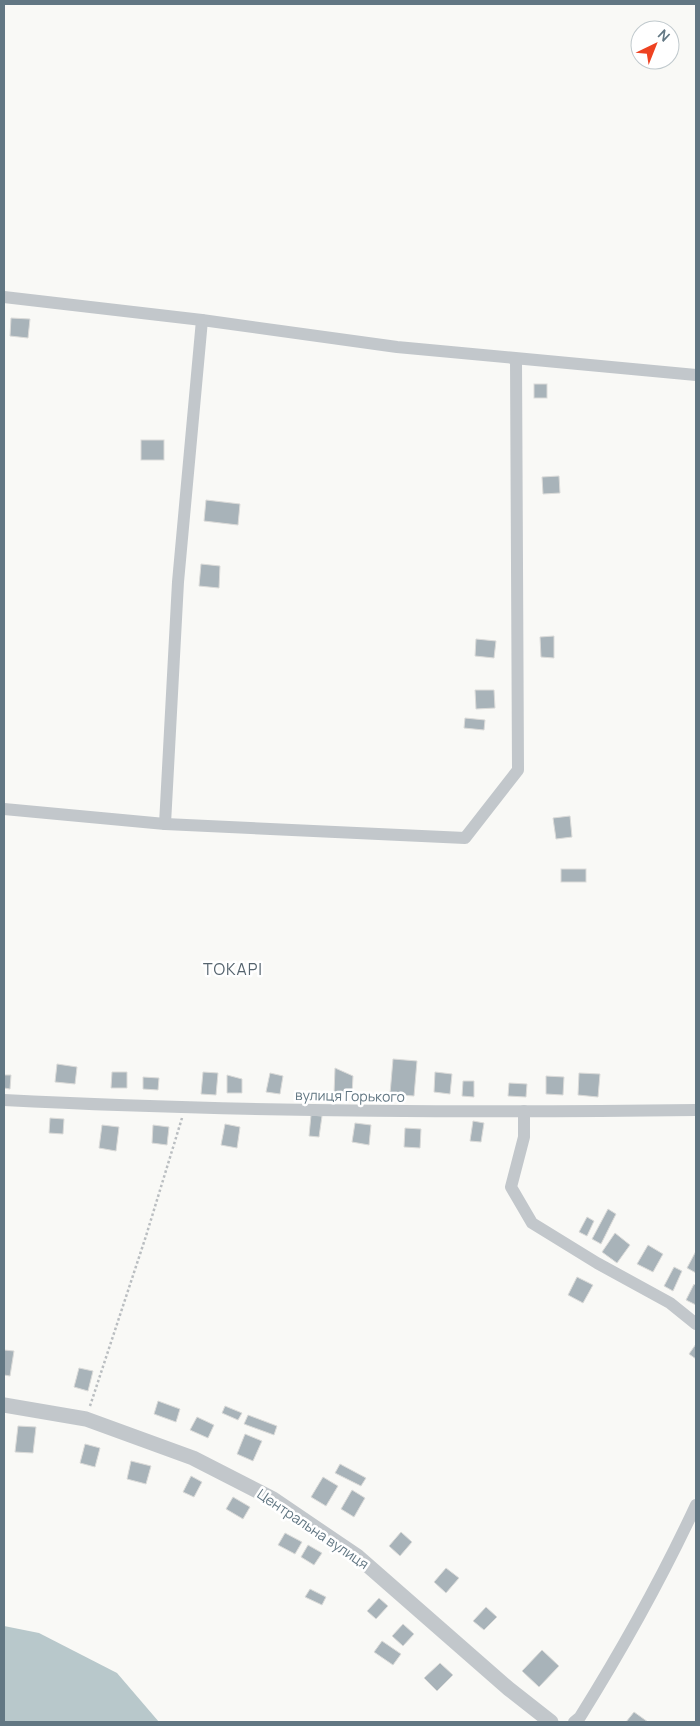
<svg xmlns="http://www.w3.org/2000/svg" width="700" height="1726" font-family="Manrope,sans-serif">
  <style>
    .water { fill: #b8c8cb }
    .building { fill: #a8b3b9; stroke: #dbdbd9 }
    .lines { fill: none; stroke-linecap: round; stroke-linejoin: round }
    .path { stroke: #babec1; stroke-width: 2.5; stroke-dasharray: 2.5 2.5; stroke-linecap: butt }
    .minor { stroke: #c2c7cb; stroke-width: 12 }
    .tertiary { stroke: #c2c7cb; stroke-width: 15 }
    .labels { text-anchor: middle; stroke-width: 5; stroke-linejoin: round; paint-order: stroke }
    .street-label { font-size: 14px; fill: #627783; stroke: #fff }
    .quarter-label { font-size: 16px; letter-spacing: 1px; fill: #55646e; stroke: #fff }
  </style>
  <rect width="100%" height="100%" fill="#f9f9f6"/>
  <polygon class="water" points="4,1626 39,1633 117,1673 159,1722 4,1722"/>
  <g class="building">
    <polygon points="11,318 30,319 28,338 10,336"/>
    <rect x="534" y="384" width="13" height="14"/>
    <rect x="141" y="440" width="23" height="20"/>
    <polygon points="559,476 560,493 543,494 542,477"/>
    <polygon points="206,500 240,504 238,525 204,521"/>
    <polygon points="201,564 220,566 219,588 199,586"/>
    <polygon points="554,636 554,658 541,657 540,637"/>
    <polygon points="476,639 496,641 494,658 475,656"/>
    <polygon points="475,690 494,690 495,708 476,709"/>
    <polygon points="465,718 485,720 484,730 464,728"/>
    <polygon points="570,816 572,837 556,839 553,818"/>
    <rect x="561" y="869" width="25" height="13"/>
    <polygon points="393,1059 417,1061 414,1096 390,1094"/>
    <polygon points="57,1064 77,1067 75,1084 55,1082"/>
    <polygon points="335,1068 353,1076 352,1095 334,1094"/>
    <polygon points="112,1072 127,1072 127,1088 111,1088"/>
    <polygon points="203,1072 218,1073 216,1095 201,1094"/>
    <polygon points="435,1072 452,1074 450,1094 434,1092"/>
    <polygon points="270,1073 283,1076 280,1094 266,1092"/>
    <polygon points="579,1073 600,1074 598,1097 578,1095"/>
    <polygon points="4,1075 11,1075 10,1089 4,1088"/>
    <polygon points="227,1075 242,1079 242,1093 227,1093"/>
    <polygon points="546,1076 564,1077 563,1095 546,1094"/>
    <polygon points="143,1077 159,1078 158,1090 143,1089"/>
    <polygon points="463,1081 474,1081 474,1097 462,1096"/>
    <polygon points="509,1083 527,1084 526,1097 508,1096"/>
    <polygon points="311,1115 322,1116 319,1137 309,1136"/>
    <polygon points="50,1118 64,1119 63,1134 49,1133"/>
    <polygon points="473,1121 484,1123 481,1142 470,1141"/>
    <polygon points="355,1123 371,1125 369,1145 352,1142"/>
    <polygon points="225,1124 240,1127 237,1148 221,1145"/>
    <polygon points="102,1125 119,1127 116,1151 99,1148"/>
    <polygon points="153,1125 169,1127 167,1145 152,1143"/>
    <polygon points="405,1128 421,1129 420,1148 404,1147"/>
    <polygon points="608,1209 616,1214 601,1244 592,1239"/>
    <polygon points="587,1217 594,1221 587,1236 579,1232"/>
    <polygon points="615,1233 630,1245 617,1263 602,1252"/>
    <polygon points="648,1245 663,1254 653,1272 637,1264"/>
    <polygon points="696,1251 696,1273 687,1268"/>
    <polygon points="674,1267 682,1271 673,1291 664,1286"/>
    <polygon points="577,1277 593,1285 583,1303 568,1295"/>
    <polygon points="694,1284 696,1286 696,1305 686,1300"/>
    <polygon points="696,1344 696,1359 689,1354"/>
    <polygon points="4,1350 14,1351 10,1376 4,1375"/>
    <polygon points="79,1368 93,1371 88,1391 74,1387"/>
    <polygon points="158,1401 180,1409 176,1422 154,1414"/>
    <polygon points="225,1406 242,1413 238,1420 222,1413"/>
    <polygon points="248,1415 277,1426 274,1435 244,1424"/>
    <polygon points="197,1417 214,1425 208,1438 190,1430"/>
    <polygon points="18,1426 36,1427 33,1453 15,1452"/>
    <polygon points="245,1434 262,1441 253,1461 237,1454"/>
    <polygon points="85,1444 100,1448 95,1467 80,1463"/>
    <polygon points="131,1461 151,1466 146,1484 127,1479"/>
    <polygon points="340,1464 366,1478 361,1486 335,1473"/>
    <polygon points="191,1476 202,1482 194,1497 183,1492"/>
    <polygon points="323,1477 338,1486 326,1506 311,1497"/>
    <polygon points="352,1490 365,1498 354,1517 341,1509"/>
    <polygon points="233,1497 250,1507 243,1519 226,1509"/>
    <polygon points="401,1532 412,1542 400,1556 389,1546"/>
    <polygon points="285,1533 302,1542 295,1554 278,1545"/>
    <polygon points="308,1545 322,1553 314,1565 301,1557"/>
    <polygon points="446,1568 459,1578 446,1593 434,1582"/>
    <polygon points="310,1589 326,1597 322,1605 305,1597"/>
    <polygon points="379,1598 388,1606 376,1619 367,1611"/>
    <polygon points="486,1607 497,1617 484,1630 473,1621"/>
    <polygon points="403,1624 414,1634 403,1646 392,1636"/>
    <polygon points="382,1641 401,1654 393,1665 374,1652"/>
    <polygon points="542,1650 559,1666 539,1687 522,1671"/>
    <polygon points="440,1663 453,1675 437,1691 424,1678"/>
    <polygon points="634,1712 648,1722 626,1722"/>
  </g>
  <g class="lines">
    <polyline class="path" points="90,1406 146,1236 182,1118"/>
    <g class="minor">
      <polyline points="4,297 202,320 397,347 696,375"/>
      <polyline points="4,809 165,824 465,838 518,770 516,360"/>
      <polyline points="165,824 178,582 202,320"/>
      <path d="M4 1100C234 1112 465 1113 696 1110"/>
      <polyline points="524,1111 524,1137 511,1187 532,1223 597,1263 670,1303 696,1324"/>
      <path d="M574 1722 580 1717C623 1648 662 1578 696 1505"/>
    </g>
    <polyline class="tertiary" points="4,1405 86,1419 193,1458 273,1499 357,1556 509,1689 551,1722"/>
  </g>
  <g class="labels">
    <g class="street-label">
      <text transform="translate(350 1096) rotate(1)" y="5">вулиця Горького</text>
      <text transform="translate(313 1529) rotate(34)" y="5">Центральна вулиця</text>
    </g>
    <g class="quarter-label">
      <text x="233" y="975">ТОКАРІ</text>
    </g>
  </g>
  <rect width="700" height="1726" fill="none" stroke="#627783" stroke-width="10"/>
  <g transform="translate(655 45) rotate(43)"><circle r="24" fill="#ffffff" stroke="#c0c9cd"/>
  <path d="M0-4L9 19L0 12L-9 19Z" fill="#ee4221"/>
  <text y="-8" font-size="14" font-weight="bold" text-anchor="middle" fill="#627783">N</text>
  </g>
</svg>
